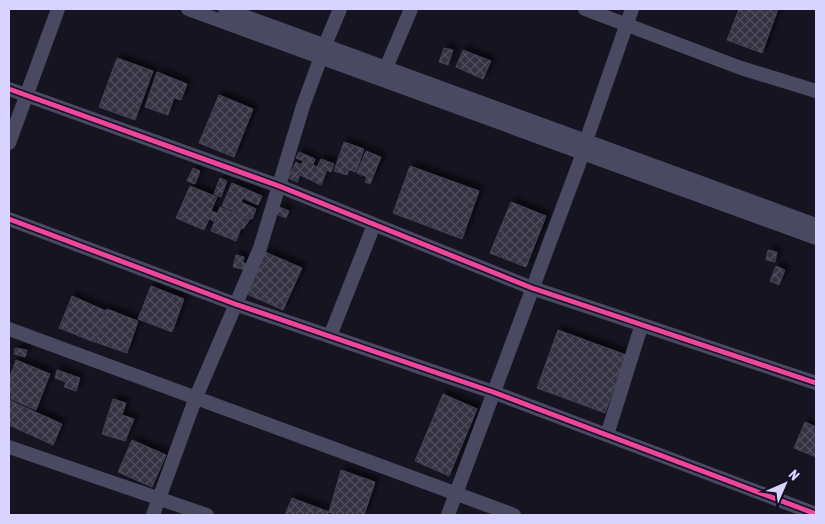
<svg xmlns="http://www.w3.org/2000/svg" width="825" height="524" font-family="'Asap Condensed',sans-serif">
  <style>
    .building { fill: url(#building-cross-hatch); stroke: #433f54; filter: url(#shadow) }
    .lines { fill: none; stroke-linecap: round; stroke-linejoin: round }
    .minor { stroke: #4a4962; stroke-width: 14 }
    .cycleway-casing { stroke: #130f26; stroke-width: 8 }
    .cycleway { stroke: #ed469a; stroke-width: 5 }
  </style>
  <defs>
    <pattern id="building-cross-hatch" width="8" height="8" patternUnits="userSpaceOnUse" patternTransform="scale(1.25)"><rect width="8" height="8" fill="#343243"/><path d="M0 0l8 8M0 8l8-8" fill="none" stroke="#514f5f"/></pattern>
    <filter id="shadow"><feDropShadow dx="4.5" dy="-4.5" stdDeviation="2.5" flood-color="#0009"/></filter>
  </defs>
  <rect width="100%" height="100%" fill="#161421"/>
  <g class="building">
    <polygon points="739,9 778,9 762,53 727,40"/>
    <polygon points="444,48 453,50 448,65 439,62"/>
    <polygon points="463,50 491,61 483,79 456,67"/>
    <polygon points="117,58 153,71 135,120 99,107"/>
    <polygon points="157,72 187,84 181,100 174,98 168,115 145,107"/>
    <polygon points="219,95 253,109 234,157 199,143"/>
    <polygon points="344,142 364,149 356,172 349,170 347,175 334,171"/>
    <polygon points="366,151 381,157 370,184 365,182 367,177 357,173"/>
    <polygon points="299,152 315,159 313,165 317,167 321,159 334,164 331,172 327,170 321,185 300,175 297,182 288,178 296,162 301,165 303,161 296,158"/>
    <polygon points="410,166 479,191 462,239 393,213"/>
    <polygon points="193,168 200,171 195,184 187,181"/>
    <polygon points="220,178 227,181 221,197 214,194"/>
    <polygon points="232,183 262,196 258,205 243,198 241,202 256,209 252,219 222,206"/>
    <polygon points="190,186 217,197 211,211 220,214 216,222 209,219 204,230 176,218"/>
    <polygon points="511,202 546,216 526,267 490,253"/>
    <polygon points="220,207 250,219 243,229 241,228 236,241 211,231"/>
    <polygon points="279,207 289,211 286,218 276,214"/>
    <polygon points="768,250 777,252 775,262 766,260"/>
    <polygon points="265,252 302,268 283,310 247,294"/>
    <polygon points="236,255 244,257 243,262 247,265 246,270 233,267"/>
    <polygon points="776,266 785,270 779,285 770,281"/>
    <polygon points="151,286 184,299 172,332 138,319"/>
    <polygon points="72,296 106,311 94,342 59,328"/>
    <polygon points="107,309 138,321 127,353 95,342"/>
    <polygon points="558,330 626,355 605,413 537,388"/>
    <polygon points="15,348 27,350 25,357 14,354"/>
    <polygon points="16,360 50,374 36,410 9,398 9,379"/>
    <polygon points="57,370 80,378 76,391 64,387 66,382 55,378"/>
    <polygon points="443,394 477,409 449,476 415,461"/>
    <polygon points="113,399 126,403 122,415 134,419 125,441 102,434"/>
    <polygon points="9,400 62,424 53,445 9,425"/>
    <polygon points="805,422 816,427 816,457 794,448"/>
    <polygon points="132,440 166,455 152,487 118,472"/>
    <polygon points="341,470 375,482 364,515 335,515 329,512"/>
    <polygon points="292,498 329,512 327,515 285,515"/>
  </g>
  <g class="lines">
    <g class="minor">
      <polyline points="188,9 816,238"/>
      <polyline points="225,9 816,225"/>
      <polyline points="585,9 741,68 816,91"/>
      <polyline points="325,45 340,9"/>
      <polyline points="386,68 411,9"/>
      <polyline points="9,89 279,186 532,288 816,383"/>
      <polyline points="586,141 632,9"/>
      <polyline points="9,143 58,9"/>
      <polyline points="9,219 235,304 493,392 816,514"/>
      <polyline points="9,329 514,515"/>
      <polyline points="330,336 374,225"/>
      <polyline points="607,435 641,327"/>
      <polyline points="9,447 207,515"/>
      <polyline points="153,515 196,397 260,248 303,106 321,57"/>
      <polyline points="448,515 583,153"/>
    </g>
    <g class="cycleway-casing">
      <g id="cycleway">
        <polyline points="9,89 279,186 532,288 816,383"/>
        <polyline points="9,219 235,304 493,392 816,514"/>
      </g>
    </g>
    <use href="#cycleway" class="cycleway"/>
  </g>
  <rect width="825" height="524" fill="none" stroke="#d9d4ff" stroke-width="20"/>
  <g transform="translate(785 484) rotate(45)" stroke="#130f26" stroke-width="4" paint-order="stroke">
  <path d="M0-4L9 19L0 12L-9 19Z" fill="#d9d4ff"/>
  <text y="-8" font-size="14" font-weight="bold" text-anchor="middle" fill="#d9d4ff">N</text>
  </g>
</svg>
